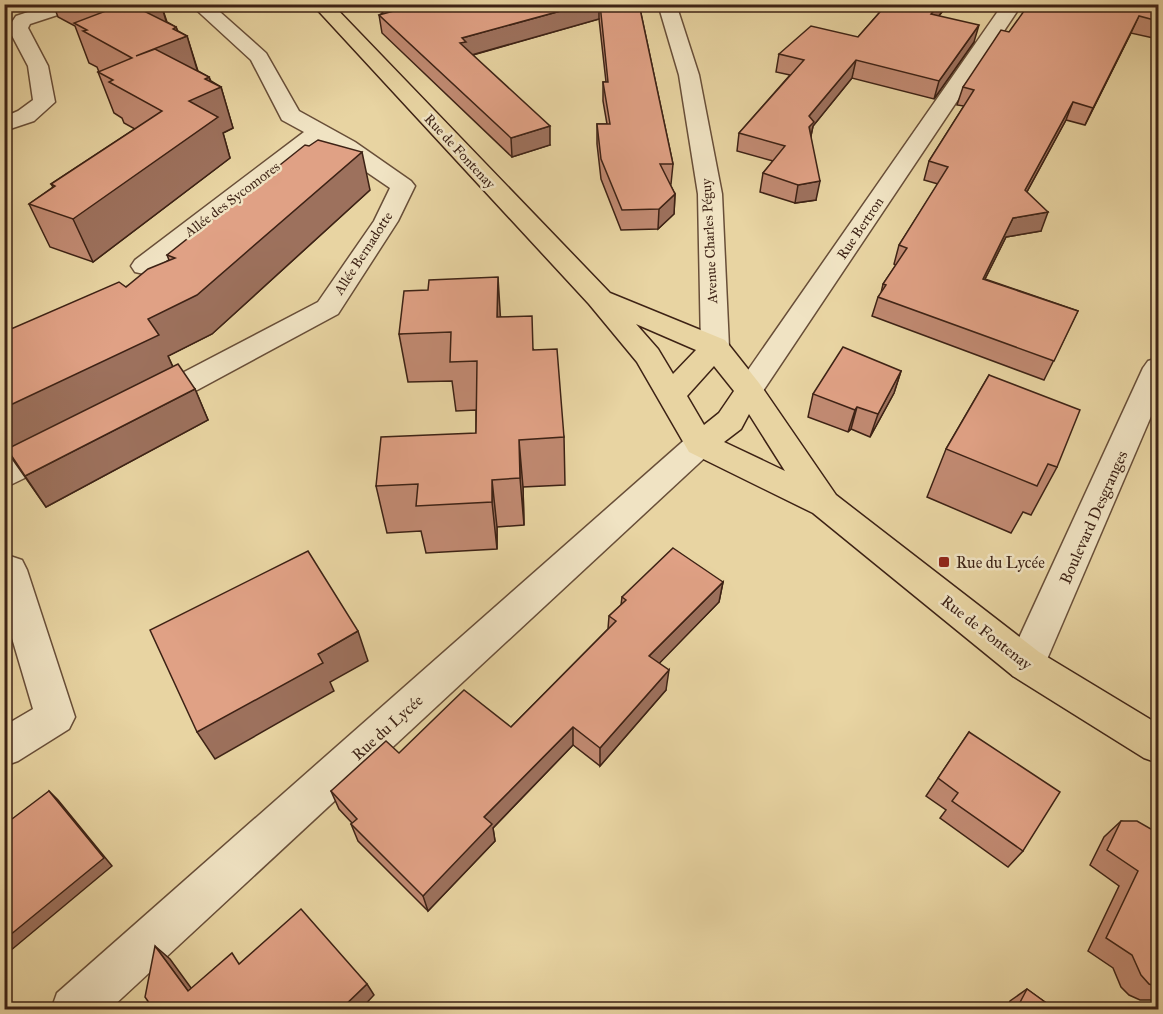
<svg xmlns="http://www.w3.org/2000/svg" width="1163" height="1014" font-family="'IM FELL Great Primer',serif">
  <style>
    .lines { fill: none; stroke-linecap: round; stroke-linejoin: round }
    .minor-casing { stroke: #684e38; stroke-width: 3 }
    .major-casing { stroke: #3d2215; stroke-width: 3 }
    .minor { fill: #f0e3c3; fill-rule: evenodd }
    .major { fill: #e8d4a2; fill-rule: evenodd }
    .wall { fill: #c18a72; stroke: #3d2215; stroke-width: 1.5 }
    .shaded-wall { fill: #9d715d; stroke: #3d2215; stroke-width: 1.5 }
    .building { fill: #e0a185; stroke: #3d2215; stroke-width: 1.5 }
    .poi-dot { fill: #8f2418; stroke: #f0e3c3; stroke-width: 2 }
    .labels { text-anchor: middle; stroke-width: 5; stroke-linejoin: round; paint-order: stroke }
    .far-street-label { font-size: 14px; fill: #3d2215; stroke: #f0e3c3 }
    .street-label { font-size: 16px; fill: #3d2215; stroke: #f0e3c3 }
    .poi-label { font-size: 16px; fill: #3d2215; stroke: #f0e3c3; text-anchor: start }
  </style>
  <rect width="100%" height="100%" fill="#e8d4a2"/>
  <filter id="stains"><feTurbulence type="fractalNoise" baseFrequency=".00333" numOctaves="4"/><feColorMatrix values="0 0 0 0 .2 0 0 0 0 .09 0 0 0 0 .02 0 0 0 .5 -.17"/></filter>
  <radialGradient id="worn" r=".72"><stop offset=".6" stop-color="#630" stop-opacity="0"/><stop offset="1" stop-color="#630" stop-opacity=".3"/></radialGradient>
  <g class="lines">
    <g class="minor-casing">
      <g id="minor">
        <polygon points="52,4 81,4 79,8 30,24 28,28 48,66 55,102 34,121 4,131 4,117 18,111 33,100 28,66 8,28 16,16"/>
        <polygon points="190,4 211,4 266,53 299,111 355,142 411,181 415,186 398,221 338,314 162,409 151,412 140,409 136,402 140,395 318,302 374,221 390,188 321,141 153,272 144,274 135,272 131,266 135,260 304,132 282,120 251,60"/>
        <polygon points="658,4 676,4 699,75 722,194 729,347 725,354 715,356 705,354 701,347 698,194 679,75"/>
        <polygon points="1003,4 1022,4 759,397 749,400 739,397 734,390 739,383"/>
        <polygon points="1158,358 1158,400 1045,664 1039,676 1026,680 1013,676 1007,664 1143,368 1148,361"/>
        <polygon points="700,433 711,436 716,444 711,452 109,1010 51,1010 57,993 689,436"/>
        <polygon points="59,437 70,440 75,448 70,456 4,488 4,462"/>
        <polygon points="10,556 22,560 27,570 75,717 69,729 18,761 4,766 4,726 33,709 4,611 4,558"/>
      </g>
    </g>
    <g class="major-casing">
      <path id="major" d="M312 4H332L610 293 725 340 759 383 836 495 1039 652 1158 724V763L1144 758 1013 676 813 513 689 452 637 362 589 304ZM636 324 696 350 673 374 658 349ZM714 366 734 391 719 413 704 425 687 396ZM749 414 785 471 724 442 741 429Z"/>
    </g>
    <use href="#minor" class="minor"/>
    <use href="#major" class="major"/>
  </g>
  <g class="wall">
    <polygon points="53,4 161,4 167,22 176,27 178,31 187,36 198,71 209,77 211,81 221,87 233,128 223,133 230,158 93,262 50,247 29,204 53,187 51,184 135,129 124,123 122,118 114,113 98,72 99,72 97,67 89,63 75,26 58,17"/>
    <polygon points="373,4 639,4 673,164 671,184 670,184 675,194 674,214 658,229 621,230 601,179 597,144 597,124 607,124 603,101 603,82 606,82 599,19 473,55 550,145 512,157 382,33 379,15 383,13"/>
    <polygon points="887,4 948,4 939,16 974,42 934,99 852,78 813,126 811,136 816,200 795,203 760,192 763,173 773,161 737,151 739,133 790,75 776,72 779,54 858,37"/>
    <polygon points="1158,4 1158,39 1131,33 1085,125 1066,120 1027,192 1041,231 1006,237 985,279 1078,311 1044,380 872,316 878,297 881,293 883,284 896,265 894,264 899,245 938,184 924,180 929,161 964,106 957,105 963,87 1009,32"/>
    <polygon points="370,190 212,334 168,356 173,367 195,389 208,420 46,507 4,447 4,332 126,287 169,260 167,255"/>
    <polygon points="501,317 534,350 564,437 565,485 523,487 524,525 497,527 497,549 426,553 421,531 387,533 376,486 476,433 476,410 456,411 452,381 408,382 399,334"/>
    <polygon points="901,371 894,393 870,437 851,429 848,432 808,417 813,394"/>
    <polygon points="989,375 1057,467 1031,515 1023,512 1011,533 927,497 946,449"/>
    <polygon points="723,582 719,602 659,663 666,690 600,766 573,745 493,828 495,841 428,911 358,841 351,824 352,823 339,809 331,791 399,753 511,727 608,629 609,616 621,605 622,597"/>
    <polygon points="969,732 1023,851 1008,867 940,818 946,810 926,796"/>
    <polygon points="1121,821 1154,831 1157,830 1158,831 1158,1000 1140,1000 1129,995 1121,987 1113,968 1088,951 1119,886 1090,865 1104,837"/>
    <polygon points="1027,989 1056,1010 1006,1010 1010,1001"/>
  </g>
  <g class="shaded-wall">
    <polygon points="4,4 34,4 34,5 4,13"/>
    <polygon points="128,4 161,4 169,31"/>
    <polygon points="586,4 599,4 599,19 468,56 460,43 462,38"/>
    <polygon points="939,4 948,4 927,31 931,14"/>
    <polygon points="1139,16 1131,33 1085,125 1093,108"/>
    <polygon points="979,25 974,42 934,99 939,81"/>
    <polygon points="176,27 180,39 187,36 199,76 136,56 173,29"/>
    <polygon points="856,60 852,78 813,126 810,140 809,116"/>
    <polygon points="209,77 213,90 221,87 233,128 223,133 230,158 93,262 73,219 189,101 205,79"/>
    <polygon points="1073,102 1066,120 1018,208 1025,190"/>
    <polygon points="550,126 550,145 512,157 511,138"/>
    <polygon points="362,152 370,190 212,334 168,356 176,374 11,456 4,446 4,408 148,319"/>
    <polygon points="820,181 816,200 795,203 798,185"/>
    <polygon points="675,194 674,214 658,229 659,209"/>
    <polygon points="1048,212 1041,231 1006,237 976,297 983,279 1013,218"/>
    <polygon points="498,277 501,326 497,317"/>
    <polygon points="901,371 894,393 870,437 878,414"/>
    <polygon points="195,389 208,420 46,507 25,476"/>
    <polygon points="857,407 851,429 848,432 855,410"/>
    <polygon points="519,440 523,487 524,525 520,478"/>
    <polygon points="492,480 497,527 497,549 492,502"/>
    <polygon points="723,582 719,602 647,676 649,656"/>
    <polygon points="358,631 368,661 330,682 334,691 215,759 197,732 318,654"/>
    <polygon points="669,670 666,690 600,766 600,748"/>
    <polygon points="573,727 573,745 493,828 495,841 428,911 423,896 484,817"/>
    <polygon points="49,791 58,800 112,866 4,956 4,940"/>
    <polygon points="155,946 170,959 202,1003 188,991"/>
    <polygon points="367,984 374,995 360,1010 340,1010"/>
  </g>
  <g class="building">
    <polygon points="93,4 130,4 176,27 173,29 187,36 136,56 155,49 209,77 205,79 221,87 189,101 218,117 73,219 29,204 55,186 51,184 162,111 109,82 113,80 98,72 132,58 83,31 87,30 74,23 106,11"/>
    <polygon points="391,4 586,4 462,38 466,42 460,43 550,126 511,138 379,15 397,10"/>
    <polygon points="600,4 639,4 673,164 660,164 675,194 659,209 622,210 601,159 597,124 610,124 603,82 608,82"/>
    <polygon points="887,4 939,4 931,14 979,25 939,81 856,60 809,116 814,122 809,127 820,181 798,185 763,173 785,146 739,133 804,60 779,54 811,26 858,37"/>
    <polygon points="1029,4 1158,4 1158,21 1139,16 1093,108 1073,102 1025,190 1048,212 1013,218 983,279 1078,311 1054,361 878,297 886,285 883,284 907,248 899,245 948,167 929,161 974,90 963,87 1001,30 1009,32"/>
    <polygon points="318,140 362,152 197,295 148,319 159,335 4,408 4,332 119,282 126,287 148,269 175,258 167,255 305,145 309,146"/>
    <polygon points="498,277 497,317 532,316 533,350 557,349 564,437 519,440 520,478 492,480 492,502 416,506 418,484 376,486 381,437 476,433 477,361 450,362 451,332 399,334 404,291 428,290 429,280"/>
    <polygon points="843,347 901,371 878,414 857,407 855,410 813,394"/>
    <polygon points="178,364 195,389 25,476 7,449"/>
    <polygon points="989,375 1080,410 1057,467 1048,464 1037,486 946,449"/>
    <polygon points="673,548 723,582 649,656 669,670 600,748 573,727 484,817 492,824 423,896 351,824 357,819 331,791 386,741 399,753 464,690 511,727 616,621 609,616 626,600 622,597"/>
    <polygon points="308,551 358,631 318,654 323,663 197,732 150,630"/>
    <polygon points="969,732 1060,792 1023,851 952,801 958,793 938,778"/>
    <polygon points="49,791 104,858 4,940 4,825"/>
    <polygon points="1121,821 1137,821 1156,832 1157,830 1158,831 1158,987 1149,984 1141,975 1132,955 1106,938 1138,871 1107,850"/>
    <polygon points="301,909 367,984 340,1010 154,1010 145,997 155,946 188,991 232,953 239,964"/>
    <polygon points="1027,989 1056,1010 1016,1010"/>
  </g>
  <rect class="poi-dot" x="938" y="556" width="12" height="12" rx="3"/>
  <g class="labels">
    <g class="far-street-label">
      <text transform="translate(460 151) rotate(47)" y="5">Rue de Fontenay</text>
      <text transform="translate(232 199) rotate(-37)" y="5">Allée des Sycomores</text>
      <text transform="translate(860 228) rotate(-56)" y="5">Rue Bertron</text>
      <text transform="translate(709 241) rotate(-93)" y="5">Avenue Charles Péguy</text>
      <text transform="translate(363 253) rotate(-57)" y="5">Allée Bernadotte</text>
    </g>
    <g class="street-label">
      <text transform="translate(1093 517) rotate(-66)" y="6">Boulevard Desgranges</text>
      <text transform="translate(987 632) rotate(38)" y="6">Rue de Fontenay</text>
      <text transform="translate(387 727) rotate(-42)" y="6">Rue du Lycée</text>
    </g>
    <g class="poi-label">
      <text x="956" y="568">Rue du Lycée</text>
    </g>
  </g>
  <rect width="1163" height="1014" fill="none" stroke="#e8d4a2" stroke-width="24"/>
  <rect x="6" y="6" width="1151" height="1002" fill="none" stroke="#3d2215" stroke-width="3"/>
  <rect x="12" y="12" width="1139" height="990" fill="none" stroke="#3d2215" stroke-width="1.5"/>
  <rect width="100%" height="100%" filter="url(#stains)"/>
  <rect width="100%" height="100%" fill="url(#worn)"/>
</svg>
